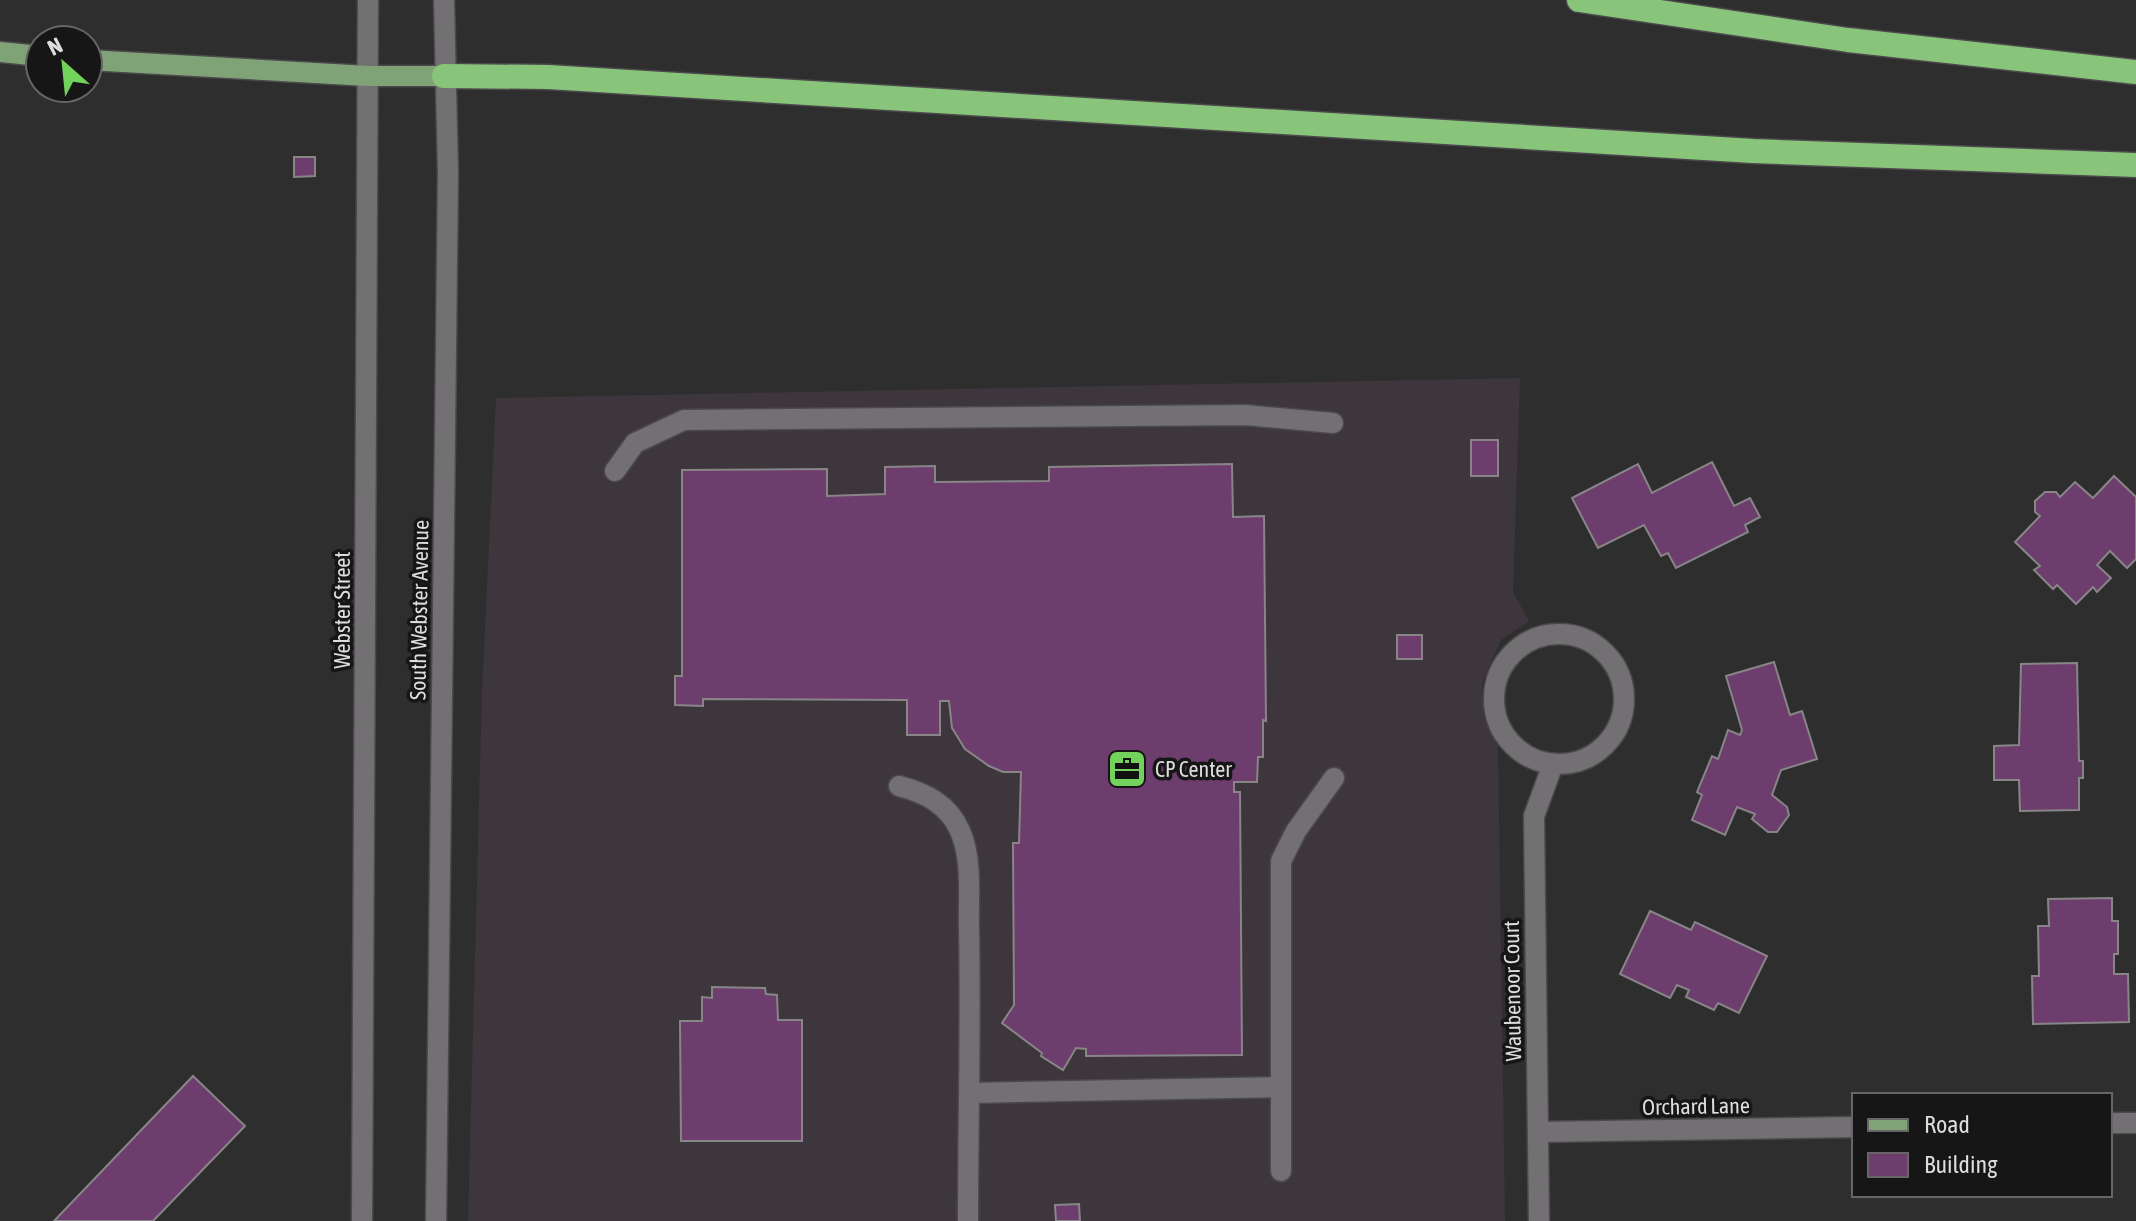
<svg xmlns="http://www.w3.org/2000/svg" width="2136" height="1221" font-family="'Asap Condensed',sans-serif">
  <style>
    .built { fill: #3d363c }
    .building { fill: #6d3d6e; stroke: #888587; stroke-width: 2 }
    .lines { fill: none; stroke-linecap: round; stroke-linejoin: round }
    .lane-casing { stroke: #4b494b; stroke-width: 23 }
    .street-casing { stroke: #4b494b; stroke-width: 23 }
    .secondary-casing { stroke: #4b494b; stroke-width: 23 }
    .primary-casing { stroke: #4b494b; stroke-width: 23 }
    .highway-casing { stroke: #4b494b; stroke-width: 27 }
    .lane { stroke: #727072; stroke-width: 20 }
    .street { stroke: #727072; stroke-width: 20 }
    .secondary { stroke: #727072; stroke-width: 20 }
    .primary { stroke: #7fa377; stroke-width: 20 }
    .highway { stroke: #88c57a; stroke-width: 24 }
    .labels { text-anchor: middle; stroke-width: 7; stroke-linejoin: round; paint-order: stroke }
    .street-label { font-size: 22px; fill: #dedcde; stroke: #171617 }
    .poi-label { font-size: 22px; fill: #dedcde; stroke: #171617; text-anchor: start }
  </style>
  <rect width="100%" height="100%" fill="#2f2e2f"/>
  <polygon class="built" points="1520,378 1513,592 1529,621 1501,640 1482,683 1484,719 1498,745 1505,1221 468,1221 482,691 496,398"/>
  <g class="building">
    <polygon points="294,157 315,157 315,176 294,177"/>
    <rect x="1471" y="440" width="27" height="36"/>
    <polygon points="1712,462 1734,506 1750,498 1760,517 1745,525 1748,532 1676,568 1668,553 1661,556 1644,525 1598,548 1572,498 1638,464 1652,493"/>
    <polygon points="1232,464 1233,517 1264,516 1266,721 1263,720 1263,757 1258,757 1257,782 1234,782 1234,792 1240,792 1242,1055 1086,1056 1086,1049 1076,1048 1063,1070 1041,1056 1042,1053 1002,1023 1014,1005 1013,843 1019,843 1021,772 1003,772 989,766 965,749 952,728 949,701 940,701 940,735 907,735 907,700 703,699 703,706 675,705 675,676 682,676 682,470 827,469 827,496 885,494 885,467 935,466 935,482 1049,481 1049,467"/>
    <polygon points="2114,476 2136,497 2136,559 2127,568 2110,551 2097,565 2111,578 2097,592 2093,587 2076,604 2057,585 2053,589 2034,570 2040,566 2015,542 2040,516 2035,512 2035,501 2045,492 2056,492 2060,497 2075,482 2093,498"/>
    <rect x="1397" y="635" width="25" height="24"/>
    <polygon points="1774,662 1790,715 1802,711 1817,759 1781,770 1772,795 1787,807 1789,815 1777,832 1768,832 1752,819 1755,814 1737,807 1725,835 1692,820 1702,795 1697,792 1712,756 1718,759 1728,730 1740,735 1742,730 1726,676"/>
    <polygon points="2077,663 2079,761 2083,761 2083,778 2079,778 2079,810 2020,811 2019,780 1994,780 1994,746 2019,745 2021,664"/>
    <polygon points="2112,898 2112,921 2118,921 2118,954 2114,954 2114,974 2128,974 2129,1022 2033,1024 2032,976 2039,976 2038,926 2049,926 2048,899"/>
    <polygon points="1650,911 1691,930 1695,922 1767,956 1739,1013 1718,1003 1714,1010 1686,997 1689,990 1677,985 1670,998 1620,974"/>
    <polygon points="712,987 765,988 766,994 777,995 778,1020 802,1020 802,1141 681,1141 680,1021 702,1021 702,997 712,998"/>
    <polygon points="193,1076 245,1126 153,1221 54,1221"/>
    <polygon points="1079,1204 1080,1221 1056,1221 1055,1205"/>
  </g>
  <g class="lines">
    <g class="lane-casing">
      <g id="lane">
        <polyline points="615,471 635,443 684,420 1245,415 1333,423"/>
        <path d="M899 786C926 793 949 805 960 831 973 860 968 898 969 928 971 1026 968 1123 968 1221"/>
        <polyline points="969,1093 1280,1087"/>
        <polyline points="1281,1171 1281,861 1296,831 1334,778"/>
      </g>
    </g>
    <g class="street-casing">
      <g id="street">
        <circle cx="1559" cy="699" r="65"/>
        <polyline points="2110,1123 2136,1123"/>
        <polyline points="1538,1132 1854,1127"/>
        <polyline points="1539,1221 1534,816 1553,764"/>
      </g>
    </g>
    <g class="secondary-casing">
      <g id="secondary">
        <polyline points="362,1221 368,0"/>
        <polyline points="436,1221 448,173 444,0"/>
      </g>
    </g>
    <g class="primary-casing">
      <g id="primary">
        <polyline points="0,52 40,56"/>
        <polyline points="88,60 368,76 444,76"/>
      </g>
    </g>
    <g class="highway-casing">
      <g id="highway">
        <polyline points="1579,0 1848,40 2136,72"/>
        <polyline points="444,76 548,77 1753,151 2136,165"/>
      </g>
    </g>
    <use href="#lane" class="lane"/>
    <use href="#street" class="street"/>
    <use href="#secondary" class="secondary"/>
    <use href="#primary" class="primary"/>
    <use href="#highway" class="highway"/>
  </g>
  <defs>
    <g id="office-square" transform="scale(2)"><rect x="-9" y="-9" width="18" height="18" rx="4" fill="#73d25c" stroke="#171617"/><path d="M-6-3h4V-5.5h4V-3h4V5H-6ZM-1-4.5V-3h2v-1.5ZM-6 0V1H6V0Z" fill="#111"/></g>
  </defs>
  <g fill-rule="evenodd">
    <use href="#office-square" x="1127" y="769"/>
  </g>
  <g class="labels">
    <g class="street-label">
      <text transform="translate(342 610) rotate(-90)" y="8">Webster Street</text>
      <text transform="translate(419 610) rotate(-89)" y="8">South Webster Avenue</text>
      <text transform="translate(1512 991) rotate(-91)" y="8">Waubenoor Court</text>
      <text transform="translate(1696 1106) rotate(-1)" y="8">Orchard Lane</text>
    </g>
    <g class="poi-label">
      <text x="1155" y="777">CP Center</text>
    </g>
  </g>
  <rect x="1852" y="1093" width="260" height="104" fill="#171617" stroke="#676567" stroke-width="2"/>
  <rect x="1868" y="1119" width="40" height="12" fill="#7fa377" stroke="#676567" stroke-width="2"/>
  <text x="1924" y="1133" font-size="24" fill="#dedcde">Road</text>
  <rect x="1868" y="1153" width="40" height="24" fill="#6d3d6e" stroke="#676567" stroke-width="2"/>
  <text x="1924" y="1173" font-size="24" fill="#dedcde">Building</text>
  <g transform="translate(64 64) rotate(333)"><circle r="38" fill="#171617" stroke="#676567" stroke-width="2"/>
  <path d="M0-6L14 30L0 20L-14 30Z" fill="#73d25c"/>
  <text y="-12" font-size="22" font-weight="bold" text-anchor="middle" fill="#dedcde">N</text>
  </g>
</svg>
